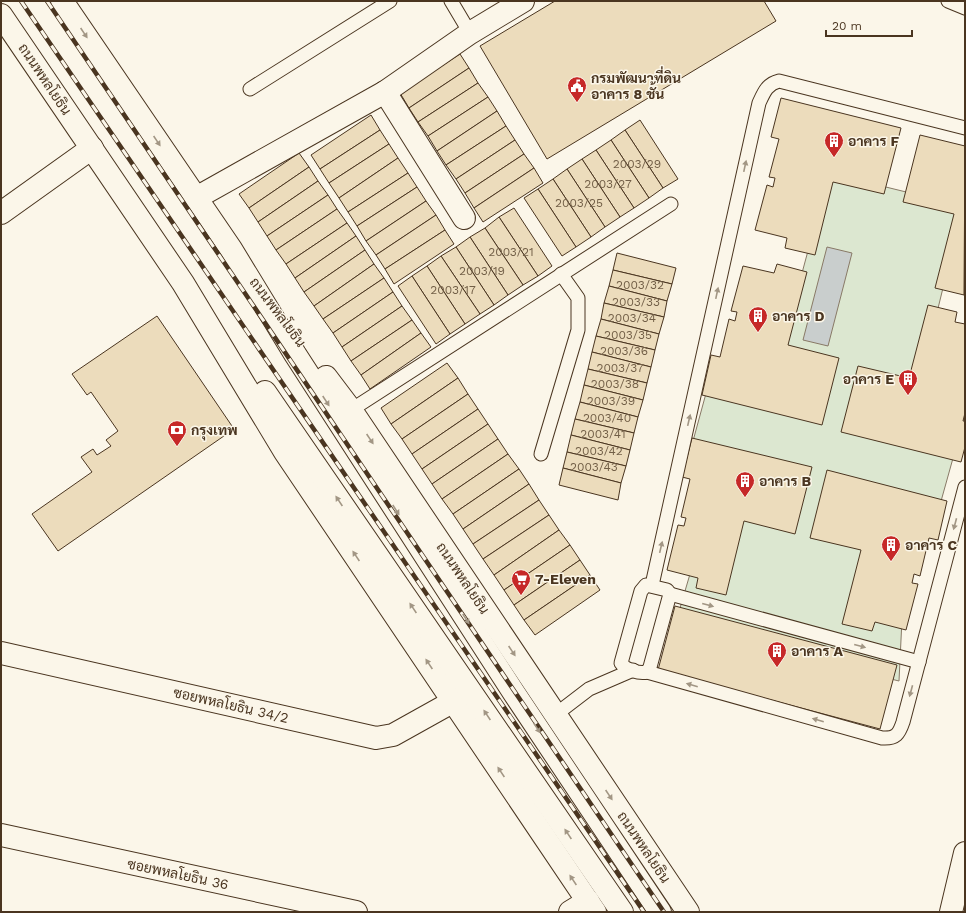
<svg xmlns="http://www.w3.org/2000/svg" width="966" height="913" font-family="'Work Sans',Sarabun,sans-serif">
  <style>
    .green { fill: #dce7d0; stroke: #887966 }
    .water { fill: #c9cecd; stroke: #887966 }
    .building { fill: #ecdcbc; stroke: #4a3520 }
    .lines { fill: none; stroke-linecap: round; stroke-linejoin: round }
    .lane-casing { stroke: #4a3520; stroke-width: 15 }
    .street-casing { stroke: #4a3520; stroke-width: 24 }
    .primary-casing { stroke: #4a3520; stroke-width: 24 }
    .lane { stroke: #fbf6e9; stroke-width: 13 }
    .street { stroke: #fbf6e9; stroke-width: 22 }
    .primary { stroke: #fbf6e9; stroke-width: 22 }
    .rail-casing { stroke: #4a3520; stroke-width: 4.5 }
    .rail { stroke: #fbf6e9; stroke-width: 3; stroke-dasharray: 9; stroke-linecap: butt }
    .oneway { fill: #a29684 }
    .labels { text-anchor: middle; stroke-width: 3; stroke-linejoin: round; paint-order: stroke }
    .number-label { font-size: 12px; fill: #725f47 }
    .poi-label { font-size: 14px; font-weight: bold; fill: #4a3520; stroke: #fbf6e9; text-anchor: start }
    .street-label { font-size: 14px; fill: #4a3520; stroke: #fbf6e9 }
  </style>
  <rect width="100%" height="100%" fill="#fbf6e9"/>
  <polygon class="green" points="829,173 963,206 920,382 955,451 938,512 883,497 902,619 899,681 675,625 710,506 693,441 708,386 768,399"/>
  <polygon class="water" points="827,247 852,253 828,346 803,340"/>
  <g class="building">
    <polygon points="555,1 764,1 776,21 547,159 480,46"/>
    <polygon points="460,54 469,68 409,108 400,93"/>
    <polygon points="469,68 478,83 418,122 409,108"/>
    <polygon points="478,83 488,97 428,136 418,122"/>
    <polygon points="488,97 497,111 437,151 428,136"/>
    <polygon points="781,98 901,128 884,194 833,182 815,255 785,248 787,238 755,230 767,185 773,187 775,178 769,177 779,139 771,137"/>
    <polygon points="497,111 506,126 446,165 437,151"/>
    <polygon points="371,115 380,130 320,169 311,155"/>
    <polygon points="640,120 678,179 663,188 625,130"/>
    <polygon points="506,126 515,140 456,179 446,165"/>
    <polygon points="380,130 389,144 329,183 320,169"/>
    <polygon points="625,130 663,188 649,198 611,140"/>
    <polygon points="920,135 965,146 964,295 935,288 954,214 903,202"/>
    <polygon points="515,140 524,154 465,193 456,179"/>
    <polygon points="611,140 649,198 634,208 596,150"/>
    <polygon points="389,144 398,158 339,198 329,183"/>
    <polygon points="596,150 634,208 620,217 582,159"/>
    <polygon points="299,153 309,167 249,208 239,194"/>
    <polygon points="524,154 534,168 474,208 465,193"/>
    <polygon points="398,158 408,173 348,212 339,198"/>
    <polygon points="582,159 620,217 605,227 567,169"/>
    <polygon points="309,167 318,181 258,222 249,208"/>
    <polygon points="534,168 543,183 483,222 474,208"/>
    <polygon points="567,169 605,227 591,237 553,179"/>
    <polygon points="408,173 417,187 357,226 348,212"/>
    <polygon points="553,179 591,237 576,247 538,189"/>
    <polygon points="318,181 328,195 267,236 258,222"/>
    <polygon points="417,187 426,201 366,241 357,226"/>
    <polygon points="538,189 576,247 562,256 524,198"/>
    <polygon points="328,195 337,209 276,250 267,236"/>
    <polygon points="426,201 436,215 376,255 366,241"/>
    <polygon points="514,208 552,266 538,276 499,217"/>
    <polygon points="337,209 347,223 286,264 276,250"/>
    <polygon points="436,215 445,230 385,269 376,255"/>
    <polygon points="499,217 538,276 523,285 485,228"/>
    <polygon points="347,223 356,236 295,278 286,264"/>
    <polygon points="485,228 523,285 508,295 470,237"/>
    <polygon points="445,230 454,244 394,284 385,269"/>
    <polygon points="356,236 365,250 304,292 295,278"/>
    <polygon points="470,237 508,295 494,305 456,247"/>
    <polygon points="456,247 494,305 480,314 441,256"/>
    <polygon points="365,250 374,264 314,306 304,292"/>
    <polygon points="617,253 676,268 672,284 613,270"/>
    <polygon points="441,256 480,314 465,324 427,266"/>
    <polygon points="374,264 384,278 323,319 314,306"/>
    <polygon points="777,264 807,272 788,345 839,358 822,425 702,395 711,355 720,357 729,319 735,321 737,312 731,311 743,266 774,273"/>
    <polygon points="427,266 465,324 450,334 412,276"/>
    <polygon points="613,270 672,284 667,301 609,286"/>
    <polygon points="412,276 450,334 436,344 398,286"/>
    <polygon points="384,278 393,292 333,333 323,319"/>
    <polygon points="609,286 667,301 664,317 604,303"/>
    <polygon points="393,292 402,306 342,347 333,333"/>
    <polygon points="604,303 664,317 659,334 601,319"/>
    <polygon points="928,305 957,312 955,322 965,324 965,413 963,421 965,421 965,447 961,462 841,432 858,366 909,378"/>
    <polygon points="402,306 412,320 351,361 342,347"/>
    <polygon points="157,316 234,429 58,551 32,514 92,472 81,457 93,449 97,455 111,446 106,440 118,431 91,392 87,395 72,374"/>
    <polygon points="601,319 659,334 655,350 596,336"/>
    <polygon points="412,320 421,333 361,375 351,361"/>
    <polygon points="421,333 431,347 370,389 361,375"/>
    <polygon points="596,336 655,350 651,367 592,352"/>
    <polygon points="592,352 651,367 647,383 588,369"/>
    <polygon points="447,363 458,378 391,424 381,408"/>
    <polygon points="588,369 647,383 643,400 584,385"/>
    <polygon points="458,378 468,394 402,439 391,424"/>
    <polygon points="584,385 643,400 638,417 580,402"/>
    <polygon points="468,394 478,409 412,454 402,439"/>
    <polygon points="580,402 638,417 634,433 575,419"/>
    <polygon points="478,409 488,424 422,469 412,454"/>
    <polygon points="575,419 634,433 630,450 571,435"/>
    <polygon points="488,424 498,439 432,484 422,469"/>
    <polygon points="571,435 630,450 626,466 567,452"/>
    <polygon points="692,438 812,467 795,534 744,521 726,595 696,588 698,578 667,570 678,525 684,526 686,518 681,517 690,479 682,477"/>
    <polygon points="498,439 508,454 442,499 432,484"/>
    <polygon points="567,452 626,466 621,483 563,468"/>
    <polygon points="508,454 519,469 453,514 442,499"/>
    <polygon points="563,468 621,483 618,500 559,485"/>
    <polygon points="519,469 529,484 463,529 453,514"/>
    <polygon points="827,470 947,501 938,540 929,538 920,576 914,574 912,583 918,584 906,630 875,622 872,631 842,624 861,550 810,538"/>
    <polygon points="529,484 539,500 473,544 463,529"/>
    <polygon points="539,500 549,515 483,559 473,544"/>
    <polygon points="549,515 559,530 494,575 483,559"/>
    <polygon points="559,530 570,545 504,590 494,575"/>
    <polygon points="570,545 580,560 514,605 504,590"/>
    <polygon points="580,560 590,575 524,620 514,605"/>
    <polygon points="590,575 600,590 535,635 524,620"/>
    <polygon points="675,606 897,665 880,729 658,670"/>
  </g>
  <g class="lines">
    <g class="lane-casing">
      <g id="lane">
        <polyline points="451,1 470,33"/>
        <polyline points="948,1 965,8"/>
        <polyline points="250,89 390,1"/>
        <polyline points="351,410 671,204"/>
        <polyline points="541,454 578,330 578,298 561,274"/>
        <path d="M646 585 667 590 670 594 650 667 647 672C640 674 625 670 621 663L641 591Z"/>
        <path d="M652 585 759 103C764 92 767 84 779 81L965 128"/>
        <polyline points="670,594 919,662"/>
        <path d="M647 672 882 738C896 739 899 734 903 722L965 487"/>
        <polyline points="555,715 589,689 633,670"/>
      </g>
    </g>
    <g class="street-casing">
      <g id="street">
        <polyline points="385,92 464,218"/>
        <polyline points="196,198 385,92 470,33 523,1"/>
        <polyline points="1,213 92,148"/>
        <polyline points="1,653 376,738 393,735 454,701"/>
        <polyline points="1,835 356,912"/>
        <polyline points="570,912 588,901"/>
        <polyline points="951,912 965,853"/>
      </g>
    </g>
    <g class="primary-casing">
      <g id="primary">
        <polyline points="62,1 231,249 295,354 514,693 660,912"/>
        <polyline points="1,15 183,283 285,452 595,912"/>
        <polyline points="326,377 351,410 688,912"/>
        <polyline points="265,392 622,912"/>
      </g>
    </g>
    <use href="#lane" class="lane"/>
    <use href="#street" class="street"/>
    <use href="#primary" class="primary"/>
    <g class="rail-casing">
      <g id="rail">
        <polyline points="21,1 644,912"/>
        <polyline points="47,1 664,912"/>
      </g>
    </g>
    <use href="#rail" class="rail"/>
  </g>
  <defs><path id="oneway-solid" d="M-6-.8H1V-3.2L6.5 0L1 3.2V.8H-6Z"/></defs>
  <g class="oneway">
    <use href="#oneway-solid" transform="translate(84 33) rotate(56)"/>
    <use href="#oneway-solid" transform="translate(157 141) rotate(56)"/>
    <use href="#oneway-solid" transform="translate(745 166) rotate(-78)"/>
    <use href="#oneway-solid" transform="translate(717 293) rotate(-78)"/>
    <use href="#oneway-solid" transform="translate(326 401) rotate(57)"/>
    <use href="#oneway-solid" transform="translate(689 420) rotate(-77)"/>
    <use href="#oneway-solid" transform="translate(370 439) rotate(56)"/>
    <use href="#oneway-solid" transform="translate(339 501) rotate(-124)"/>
    <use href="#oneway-solid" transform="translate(396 510) rotate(57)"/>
    <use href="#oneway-solid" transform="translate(955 524) rotate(105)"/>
    <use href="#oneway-solid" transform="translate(661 547) rotate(-77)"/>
    <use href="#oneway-solid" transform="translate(356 556) rotate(-124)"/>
    <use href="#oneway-solid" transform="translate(708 605) rotate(15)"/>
    <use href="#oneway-solid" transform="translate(413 608) rotate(-124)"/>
    <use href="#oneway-solid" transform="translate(466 619) rotate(57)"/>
    <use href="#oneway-solid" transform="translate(860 646) rotate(15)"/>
    <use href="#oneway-solid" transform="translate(512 651) rotate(56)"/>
    <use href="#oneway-solid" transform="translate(429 664) rotate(-124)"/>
    <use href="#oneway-solid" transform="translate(692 685) rotate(-164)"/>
    <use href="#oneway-solid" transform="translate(911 691) rotate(105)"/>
    <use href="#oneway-solid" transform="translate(487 715) rotate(-124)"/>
    <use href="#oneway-solid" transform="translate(818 720) rotate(-164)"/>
    <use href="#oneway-solid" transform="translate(537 728) rotate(56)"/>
    <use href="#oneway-solid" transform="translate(501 772) rotate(-124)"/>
    <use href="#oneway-solid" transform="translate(609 795) rotate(56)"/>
    <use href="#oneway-solid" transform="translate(568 834) rotate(-124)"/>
    <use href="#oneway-solid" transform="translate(573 880) rotate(-124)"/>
  </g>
  <defs>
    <g id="civic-pin" transform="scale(1)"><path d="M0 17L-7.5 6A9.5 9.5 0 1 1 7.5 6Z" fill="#c62828" stroke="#fbf6e9"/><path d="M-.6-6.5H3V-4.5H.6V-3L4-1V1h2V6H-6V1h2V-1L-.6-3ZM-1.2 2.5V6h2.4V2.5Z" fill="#fff"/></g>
    <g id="building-pin" transform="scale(1)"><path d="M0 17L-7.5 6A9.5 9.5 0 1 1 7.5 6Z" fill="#c62828" stroke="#fbf6e9"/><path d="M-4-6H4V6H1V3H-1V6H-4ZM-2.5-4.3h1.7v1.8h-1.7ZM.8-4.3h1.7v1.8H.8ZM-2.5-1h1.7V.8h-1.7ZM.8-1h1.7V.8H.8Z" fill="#fff"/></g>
    <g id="bank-pin" transform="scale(1)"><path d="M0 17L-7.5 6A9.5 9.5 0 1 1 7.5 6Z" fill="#c62828" stroke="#fbf6e9"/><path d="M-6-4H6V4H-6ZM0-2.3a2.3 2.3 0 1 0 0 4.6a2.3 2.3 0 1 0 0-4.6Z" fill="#fff"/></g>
    <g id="supermarket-pin" transform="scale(1)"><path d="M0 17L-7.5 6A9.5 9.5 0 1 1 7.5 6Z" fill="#c62828" stroke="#fbf6e9"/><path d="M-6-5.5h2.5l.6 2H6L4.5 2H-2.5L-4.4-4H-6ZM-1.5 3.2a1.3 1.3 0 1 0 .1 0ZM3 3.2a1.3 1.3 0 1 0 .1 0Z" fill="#fff"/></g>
  </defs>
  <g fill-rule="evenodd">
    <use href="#civic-pin" x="577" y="86"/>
    <use href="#building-pin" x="834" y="141"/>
    <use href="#building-pin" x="758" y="316"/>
    <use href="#building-pin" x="908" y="379"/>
    <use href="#bank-pin" x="177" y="430"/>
    <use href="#building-pin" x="745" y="481"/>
    <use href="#building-pin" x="891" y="545"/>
    <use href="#supermarket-pin" x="521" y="579"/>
    <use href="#building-pin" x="777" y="651"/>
  </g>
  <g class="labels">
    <g class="number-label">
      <text x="637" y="168">2003/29</text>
      <text x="608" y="188">2003/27</text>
      <text x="579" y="207">2003/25</text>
      <text x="511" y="256">2003/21</text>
      <text x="482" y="275">2003/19</text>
      <text x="640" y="289">2003/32</text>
      <text x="453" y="294">2003/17</text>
      <text x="636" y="306">2003/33</text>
      <text x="632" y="322">2003/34</text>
      <text x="628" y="339">2003/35</text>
      <text x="624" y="355">2003/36</text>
      <text x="620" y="372">2003/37</text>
      <text x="615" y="388">2003/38</text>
      <text x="611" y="405">2003/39</text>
      <text x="607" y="422">2003/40</text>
      <text x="603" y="438">2003/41</text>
      <text x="599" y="455">2003/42</text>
      <text x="594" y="471">2003/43</text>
    </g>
    <g class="poi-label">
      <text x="591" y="83">กรมพัฒนาที่ดิน<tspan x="591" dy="16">อาคาร 8 ชั้น</tspan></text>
      <text x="848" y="146">อาคาร F</text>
      <text x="772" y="321">อาคาร D</text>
      <text x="894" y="384" text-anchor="end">อาคาร E</text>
      <text x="191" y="435">กรุงเทพ</text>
      <text x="759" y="486">อาคาร B</text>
      <text x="905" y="550">อาคาร C</text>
      <text x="535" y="584">7-Eleven</text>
      <text x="791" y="656">อาคาร A</text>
    </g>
    <g class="street-label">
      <text transform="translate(45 79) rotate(56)" y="5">ถนนพหลโยธิน</text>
      <text transform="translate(278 312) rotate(53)" y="5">ถนนพหลโยธิน</text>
      <text transform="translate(463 578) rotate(56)" y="5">ถนนพหลโยธิน</text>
      <text transform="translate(231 705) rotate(13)" y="5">ซอยพหลโยธิน 34/2</text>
      <text transform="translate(644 847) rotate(56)" y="5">ถนนพหลโยธิน</text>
      <text transform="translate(178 874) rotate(12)" y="5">ซอยพหลโยธิน 36</text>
    </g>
  </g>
  <rect width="966" height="913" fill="none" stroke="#4a3520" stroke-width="4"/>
  <path d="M826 30v6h86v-6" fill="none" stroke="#4a3520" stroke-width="2"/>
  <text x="832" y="30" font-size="12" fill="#4a3520" stroke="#fbf6e9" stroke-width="3" paint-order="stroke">20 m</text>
</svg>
